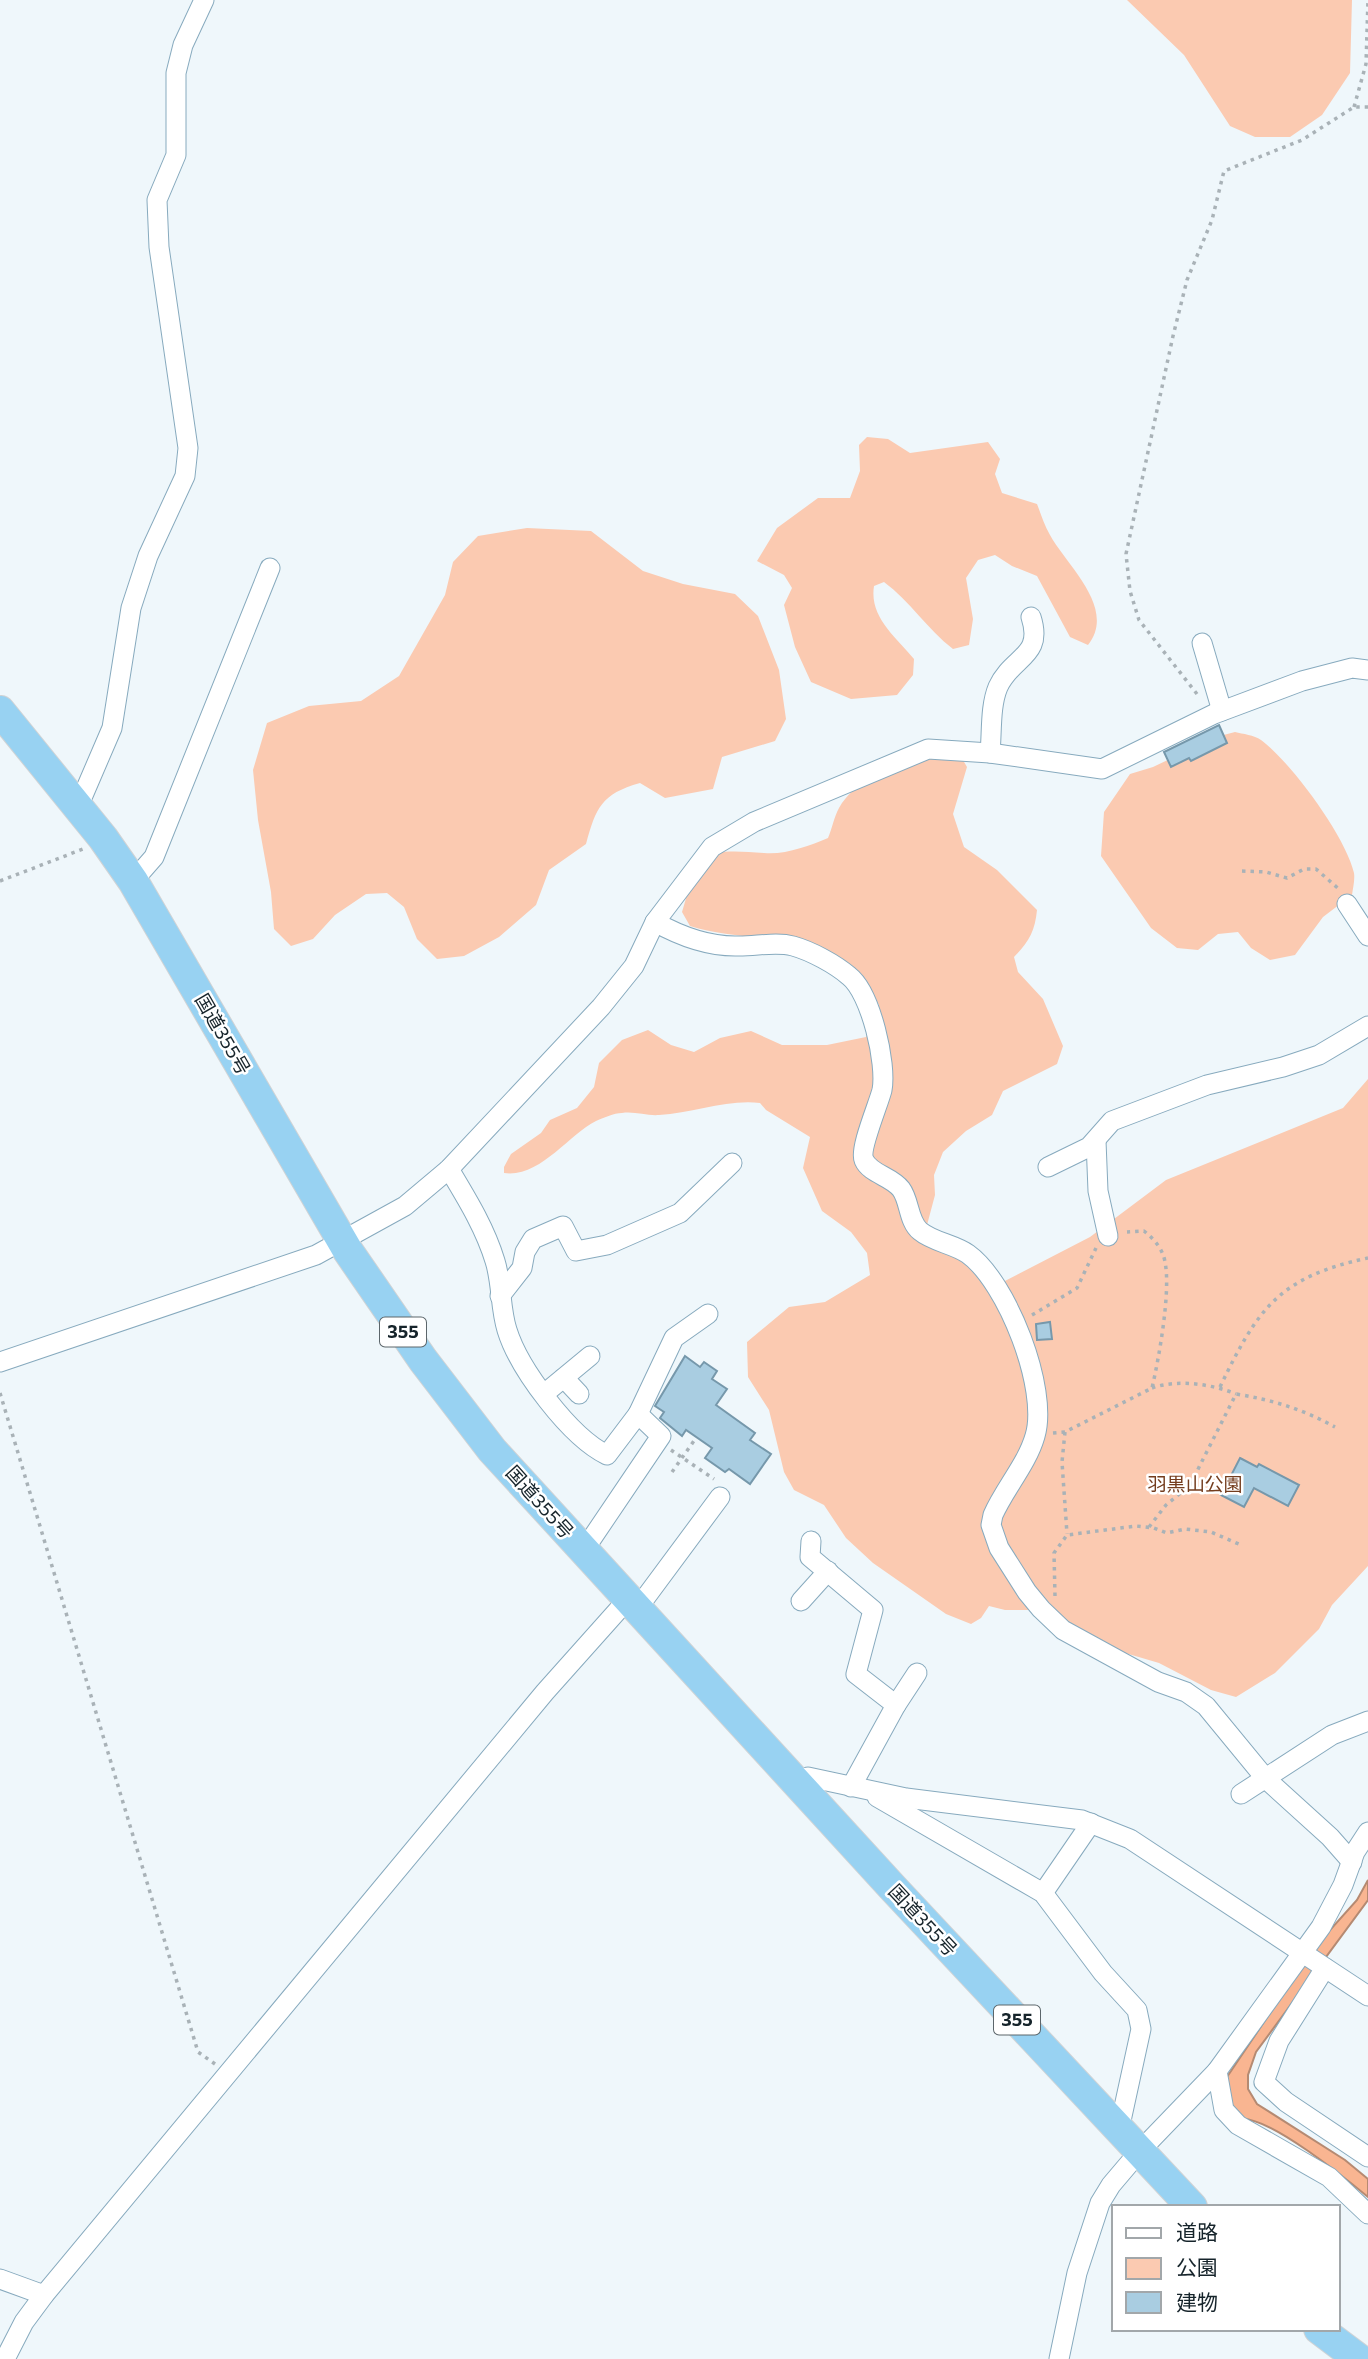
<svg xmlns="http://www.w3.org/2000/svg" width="1368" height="2359" font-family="Commissioner,'Noto Sans JP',sans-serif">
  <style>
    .green { fill: #fbcab1 }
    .water { fill: #f9b591; stroke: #b58a72; stroke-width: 2 }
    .building { fill: #a9cde1; stroke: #7698ab; stroke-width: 2 }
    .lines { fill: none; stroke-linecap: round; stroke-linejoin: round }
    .minor-casing { stroke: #87aabe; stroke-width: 21 }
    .highway-casing { stroke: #d0d3d5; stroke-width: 32 }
    .path { stroke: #a9b2b7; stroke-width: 3.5; stroke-dasharray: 3.5 5; stroke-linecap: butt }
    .minor { stroke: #fff; stroke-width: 19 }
    .highway { stroke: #98d2f2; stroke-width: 30 }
    .labels { text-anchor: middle; stroke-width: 5; stroke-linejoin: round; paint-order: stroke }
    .shield { fill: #fff; stroke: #5c666b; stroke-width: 2 }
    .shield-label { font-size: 18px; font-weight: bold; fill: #16242b }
    .street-label { font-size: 19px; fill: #16242b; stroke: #fff }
    .park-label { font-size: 19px; fill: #743d1e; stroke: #fff }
  </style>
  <rect width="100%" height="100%" fill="#eff7fb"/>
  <g class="green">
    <polygon points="1127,0 1352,0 1350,73 1322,115 1290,137 1255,137 1230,126 1184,55"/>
    <path d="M867 437 888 439 910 453 988 442 1000 459 995 474 1002 493 1037 504C1041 514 1044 525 1050 535 1067 566 1117 608 1088 645L1070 637 1037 576 1012 566 995 555 978 560 966 578 973 619 969 645 953 649C927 629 910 601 884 582L874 586C869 617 896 637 914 659L913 675 897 695 851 699 811 682 795 647 784 605 792 588 784 575 757 561 777 528 818 498H850L860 471 859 445Z"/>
    <path d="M527 528 591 531 643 571 683 584 735 594 758 616 779 670 786 719 775 741 722 757 713 789 665 798 640 783C601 794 596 808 586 844L549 870 536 905 499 937 464 956 437 959 417 939 404 907 387 893 366 894 335 915 313 939 291 946 274 929 271 892 258 820 253 770 267 723 309 706 361 701 399 676 445 595 453 562 478 536Z"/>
    <path d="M1235 732C1243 734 1254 735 1261 740 1291 762 1346 837 1354 873 1355 880 1353 888 1352 895L1323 917 1295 955 1270 960 1251 948 1238 932 1218 934 1198 950 1177 948 1151 928 1101 856 1104 812 1130 774 1153 767 1216 737Z"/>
    <path d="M960 755 967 767 953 814 964 847 997 870 1037 910C1035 931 1029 942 1014 957L1018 972 1043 999 1063 1046 1057 1064 1003 1091 992 1115 966 1131 943 1152 934 1175 935 1195 927 1225 1001 1283 1090 1237 1166 1180 1343 1108 1368 1079V1566L1332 1605 1319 1629 1275 1673 1236 1697 1211 1690 1159 1663 1115 1650 1030 1610H1005L989 1606 981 1618 971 1624 946 1614 873 1563 846 1538 824 1505 794 1490 784 1472 769 1410 748 1377 747 1342 789 1307 825 1302 870 1275 867 1253 851 1232 822 1211 803 1168 810 1137 766 1110 760 1103C728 1099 693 1113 659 1115 647 1116 634 1111 622 1113 614 1113 603 1118 596 1121 568 1135 540 1178 504 1173V1167L511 1154 541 1133 550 1120 577 1108 594 1087 599 1063 622 1040 648 1030 671 1045 694 1052 720 1038 751 1031 782 1045H827L866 1037 879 1005C874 996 870 984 863 976 822 930 744 944 690 926L682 912 687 895 715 853C733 850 746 852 764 853 785 855 809 846 828 838 832 829 834 817 839 808 861 769 921 759 960 755Z"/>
  </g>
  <path class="water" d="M1368 1880V1900L1256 2052 1248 2075V2089L1257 2104 1345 2160 1368 2179V2197C1344 2177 1272 2119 1243 2119L1232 2106 1227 2077 1313 1949 1357 1900Z"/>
  <g class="building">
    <polygon points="1219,725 1227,743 1191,761 1189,758 1171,767 1164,752"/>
    <polygon points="1050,1322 1052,1339 1037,1340 1036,1324"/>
    <polygon points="685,1356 700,1367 704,1362 717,1371 712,1379 727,1389 716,1405 755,1433 750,1440 771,1454 750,1484 729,1469 725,1472 705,1458 712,1448 686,1430 682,1436 660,1418 664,1412 655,1406"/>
    <polygon points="1240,1458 1257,1467 1259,1464 1299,1485 1288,1506 1254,1488 1244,1507 1221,1495"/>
  </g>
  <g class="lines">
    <g class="minor-casing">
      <g id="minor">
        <polyline points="1202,643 1222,711"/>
        <path d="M990 753C992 732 990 706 998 687 1012 656 1044 657 1031 617"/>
        <polyline points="78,807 112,728 131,608 148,556 185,476 188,448 159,247 157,200 176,155 176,73 183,45 204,0"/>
        <polyline points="133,881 154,857 270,568"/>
        <polyline points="1347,904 1368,936"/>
        <path d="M655 922C680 936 707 946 735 946 754 947 775 941 793 946 811 951 835 964 849 976 871 993 887 1064 882 1090 879 1103 859 1149 864 1160 870 1174 891 1176 901 1189 910 1201 908 1221 920 1231 933 1242 954 1244 968 1254 1007 1282 1049 1389 1035 1436 1027 1464 1005 1488 993 1515L991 1525 999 1548 1027 1592 1041 1609 1063 1630 1158 1682 1186 1692 1206 1706 1266 1779 1330 1837 1352 1862"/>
        <polyline points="1096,1141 1098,1191 1108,1236"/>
        <polyline points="1048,1167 1089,1147 1112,1121 1207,1085 1283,1067 1319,1055 1368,1026"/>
        <path d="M449 1169C467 1199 485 1228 495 1261 502 1283 500 1308 507 1330 519 1369 570 1437 607 1455L638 1414 661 1436 584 1550"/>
        <polyline points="500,1296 522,1268 525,1252 533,1239 563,1226 576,1251 607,1245 680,1213 732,1163"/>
        <polyline points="0,1362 316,1255 405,1206 449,1169 601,1007 634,966 655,922 712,847 754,822 928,749 990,753 1102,769 1214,714 1302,681 1352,668 1368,670"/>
        <polyline points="564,1378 579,1394"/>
        <polyline points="544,1394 590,1356"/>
        <polyline points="638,1414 674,1338 708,1314"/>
        <polyline points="811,1541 810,1557 873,1610 856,1674 896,1705 851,1787"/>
        <polyline points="801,1601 828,1571"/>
        <polyline points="637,1609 720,1497"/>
        <polyline points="896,1705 917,1673"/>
        <polyline points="794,1780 808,1777 906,1798 1082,1820 1130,1839 1368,1996"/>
        <polyline points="1241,1794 1332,1735 1368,1721"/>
        <polyline points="877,1797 1043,1893 1103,1973 1137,2010 1141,2029 1119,2130"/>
        <polyline points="1043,1893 1091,1823"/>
        <polyline points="1325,1968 1279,2041 1264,2082 1286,2102 1368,2157"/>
        <polyline points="1217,2071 1224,2110 1238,2125 1329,2177 1368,2214"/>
        <polyline points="0,2279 44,2295"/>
        <polyline points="5,2359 24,2322 44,2295 545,1692 628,1599"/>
        <polyline points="1059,2359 1077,2273 1100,2203 1111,2185 1139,2152 1217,2071 1321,1927 1343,1885 1355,1852 1368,1832"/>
      </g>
    </g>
    <g class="highway-casing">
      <g id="highway">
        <polyline points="0,711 103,838 133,881 348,1251 423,1360 492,1450 893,1888 1192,2207"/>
        <polyline points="1319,2329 1359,2359"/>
      </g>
    </g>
    <g class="path">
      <polyline points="1354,107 1366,64 1368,0"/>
      <polyline points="1197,694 1139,620 1130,591 1126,554 1173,336 1187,280 1212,220 1224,171 1302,140 1354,107 1368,107"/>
      <polyline points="1242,871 1266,872 1287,878 1304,869 1316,869 1340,890"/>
      <polyline points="0,881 83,849"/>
      <polyline points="1032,1315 1077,1288 1096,1248"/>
      <path d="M1220 1387C1258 1308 1279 1277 1368 1258"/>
      <path d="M1152 1388C1177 1379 1212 1384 1236 1394"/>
      <polyline points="0,1393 198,2052 215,2064"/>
      <polyline points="1065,1432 1062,1462 1067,1534"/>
      <path d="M1053 1433 1065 1432 1152 1388C1159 1358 1171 1291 1165 1262 1163 1249 1154 1239 1144 1231L1127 1232"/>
      <polyline points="671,1450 714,1479"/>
      <polyline points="672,1472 696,1438"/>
      <path d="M1149 1527 1166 1505 1190 1485 1236 1394C1273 1400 1302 1409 1335 1427"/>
      <polyline points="1055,1596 1054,1553 1067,1535 1136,1526 1154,1528 1167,1533 1185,1529 1211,1532 1241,1545"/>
    </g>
    <use href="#minor" class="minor"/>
    <use href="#highway" class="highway"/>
  </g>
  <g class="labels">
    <g class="shield">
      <rect x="380" y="1317.5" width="46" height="29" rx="5"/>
      <rect x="994" y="2005.5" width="46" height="29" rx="5"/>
    </g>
    <g class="shield-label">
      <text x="403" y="1338">355</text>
      <text x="1017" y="2026">355</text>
    </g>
    <g class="street-label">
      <text transform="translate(223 1034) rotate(60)" y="7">国道355号</text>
      <text transform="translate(540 1502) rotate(48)" y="7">国道355号</text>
      <text transform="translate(923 1920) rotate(47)" y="7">国道355号</text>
    </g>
    <g class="park-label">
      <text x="1195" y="1491">羽黒山公園</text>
    </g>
  </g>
  <rect x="1112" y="2205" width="228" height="126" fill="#ffffff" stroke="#a2a7aa" stroke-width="2"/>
  <rect x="1126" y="2228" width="35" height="10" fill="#ffffff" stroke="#a2a7aa" stroke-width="2"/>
  <text x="1176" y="2240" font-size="21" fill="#16242b">道路</text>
  <rect x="1126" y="2258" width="35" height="21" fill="#fbcab1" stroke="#a2a7aa" stroke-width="2"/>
  <text x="1176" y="2275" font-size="21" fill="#16242b">公園</text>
  <rect x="1126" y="2292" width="35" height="21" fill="#a9cde1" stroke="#a2a7aa" stroke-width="2"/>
  <text x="1176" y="2310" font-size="21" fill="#16242b">建物</text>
</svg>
